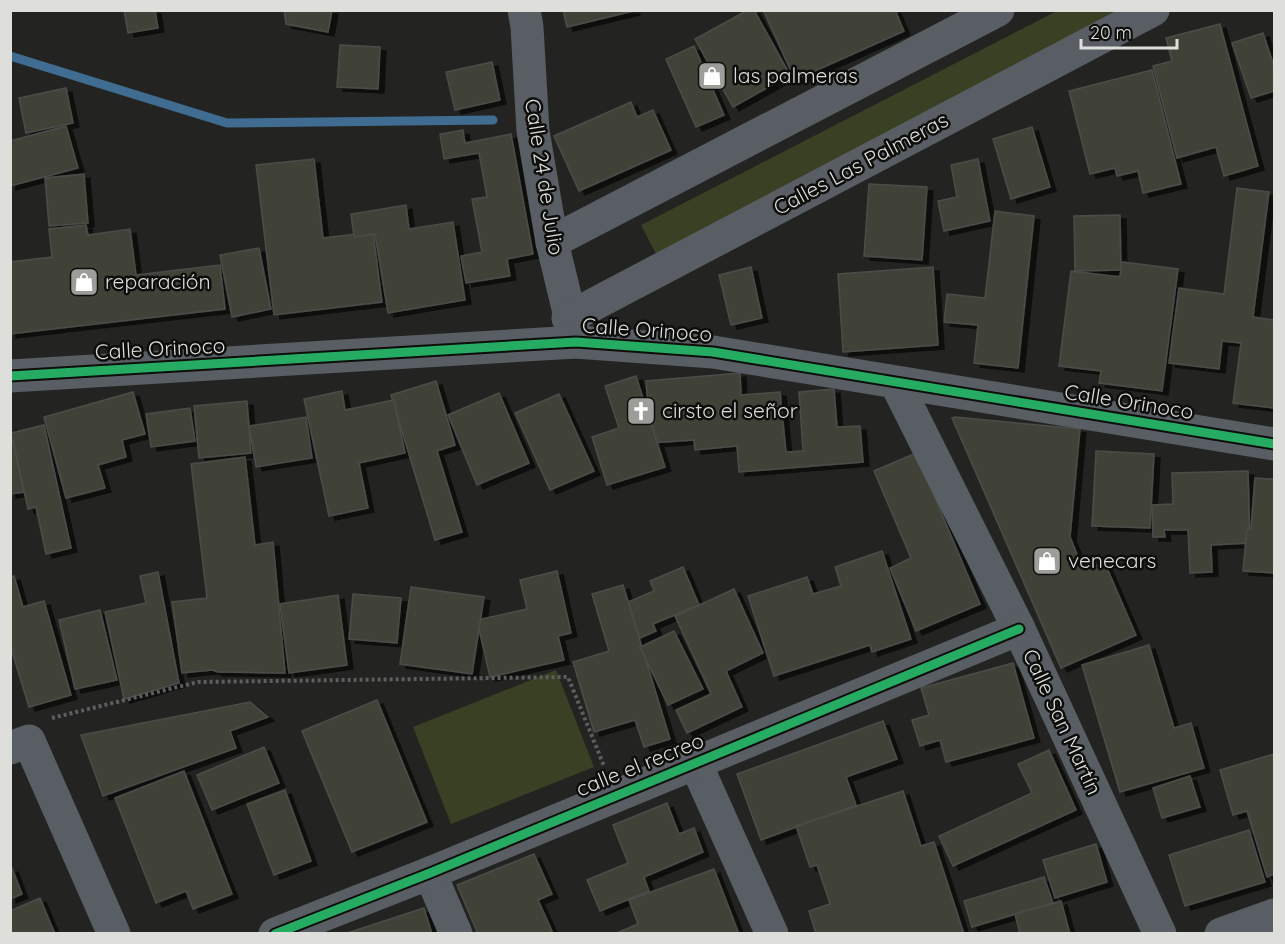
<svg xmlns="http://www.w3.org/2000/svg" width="1285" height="944" font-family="Quicksand,sans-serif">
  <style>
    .green { fill: #394023 }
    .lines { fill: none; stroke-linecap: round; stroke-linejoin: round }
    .stream { stroke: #3f6c90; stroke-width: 9 }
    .building { fill: #414337; stroke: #4b4c4a; stroke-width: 1.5; filter: url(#shadow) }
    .path { stroke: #5b5f60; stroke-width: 4; stroke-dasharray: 3 3; stroke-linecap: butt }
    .minor { stroke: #585e63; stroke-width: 33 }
    .cycleway-casing { stroke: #0d0e0c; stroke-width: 13 }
    .cycleway { stroke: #26ab63; stroke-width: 9 }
    .labels { text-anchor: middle; stroke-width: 5; stroke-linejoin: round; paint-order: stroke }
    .poi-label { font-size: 21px; fill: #dedfdb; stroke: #0d0e0c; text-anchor: start }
    .street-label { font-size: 21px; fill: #dedfdb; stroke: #0d0e0c }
  </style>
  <defs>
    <filter id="shadow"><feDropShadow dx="6" dy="4" stdDeviation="0" flood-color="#0009"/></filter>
  </defs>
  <rect width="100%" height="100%" fill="#232421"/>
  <g class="green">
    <polygon points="1057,11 1128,11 656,254 641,225"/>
    <polygon points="556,670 594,767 451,824 413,727"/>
  </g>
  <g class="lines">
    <polyline class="stream" points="10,56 227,123 493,120"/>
  </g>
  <g class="building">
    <polygon points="124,10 155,10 158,28 128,33"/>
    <polygon points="284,10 332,10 328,32 286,24"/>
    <polygon points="563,10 634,10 634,11 567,27"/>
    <polygon points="748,10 754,10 790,75 733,107 695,39"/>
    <polygon points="768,10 895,10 904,31 795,80 764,12"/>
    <polygon points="1220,24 1258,166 1224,176 1216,147 1177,158 1153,66 1172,61 1166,38"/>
    <polygon points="1263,33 1274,66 1274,91 1251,98 1232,43"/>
    <polygon points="340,45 380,47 378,89 337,87"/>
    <polygon points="694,46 724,115 696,127 666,59"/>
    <polygon points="492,62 500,100 455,110 446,72"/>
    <polygon points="1152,70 1181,184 1143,193 1138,171 1117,176 1115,168 1090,174 1069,91"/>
    <polygon points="66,88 73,123 26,133 19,98"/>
    <polygon points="631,102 637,117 653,110 671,150 579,191 554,136"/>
    <polygon points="66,126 78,168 10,186 10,141"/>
    <polygon points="1032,127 1050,187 1011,199 993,139"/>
    <polygon points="463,130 465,143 511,134 533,254 507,259 510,276 466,283 461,256 482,252 472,199 487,197 479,153 444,159 440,134"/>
    <polygon points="314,159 323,238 373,232 382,302 274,315 256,165"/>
    <polygon points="978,159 990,221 944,231 938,201 957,197 951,165"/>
    <polygon points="84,174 88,223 49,226 45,178"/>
    <polygon points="869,184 927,187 922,260 864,256"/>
    <polygon points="1237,188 1269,192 1253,317 1274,320 1274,408 1233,403 1241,343 1222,341 1219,369 1169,363 1179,288 1224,294"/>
    <polygon points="406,205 409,229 453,222 465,300 388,313 375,234 354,237 351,214"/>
    <polygon points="995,211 1034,216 1018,368 974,363 978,325 944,322 947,294 985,298"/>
    <polygon points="1120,215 1121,270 1075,271 1074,216"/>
    <polygon points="86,225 88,235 130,229 136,275 220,265 225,309 10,334 10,262 52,257 49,229"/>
    <polygon points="259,248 271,309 232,317 220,255"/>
    <polygon points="1122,262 1178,269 1162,391 1099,383 1101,371 1059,366 1071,271 1120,277"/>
    <polygon points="751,267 762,318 731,325 719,275"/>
    <polygon points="933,267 938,345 843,352 838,274"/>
    <polygon points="740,373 741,395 780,392 786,452 803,451 799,392 834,389 837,427 860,426 863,462 739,472 737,446 695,450 694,440 651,443 646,381"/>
    <polygon points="636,376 665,467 607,485 592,437 619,428 605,386"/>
    <polygon points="436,381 455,445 437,451 462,532 435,540 391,395"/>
    <polygon points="342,391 345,410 394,400 405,453 359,463 368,508 329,516 304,399"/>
    <polygon points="133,392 145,434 122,440 126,457 98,465 105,488 66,498 44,417"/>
    <polygon points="499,393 529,463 477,485 448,415"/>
    <polygon points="559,394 594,471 550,490 515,413"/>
    <polygon points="247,401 251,453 199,458 194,406"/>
    <polygon points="190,408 195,441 151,447 146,414"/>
    <polygon points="306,417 312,458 256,467 249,426"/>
    <polygon points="955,417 1080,429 1070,537 1081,564 1106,566 1136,635 1061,668 952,418"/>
    <polygon points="10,425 24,492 10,494"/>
    <polygon points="44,425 71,548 46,554 36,507 28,509 11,433"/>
    <polygon points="1096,451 1154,454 1150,528 1092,526"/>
    <polygon points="916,453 980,604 916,631 890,568 911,558 874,471"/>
    <polygon points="245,457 255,545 273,542 285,673 218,672 212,670 182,673 172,602 207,598 191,464"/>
    <polygon points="1248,471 1250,543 1211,545 1212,572 1190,573 1188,530 1164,530 1165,537 1153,537 1152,505 1173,504 1172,473"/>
    <polygon points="1255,478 1274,479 1274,573 1243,571 1247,528 1251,528"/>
    <polygon points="882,551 911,639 872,652 870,645 774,676 748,596 807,577 813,594 841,586 835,567"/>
    <polygon points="683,567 699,605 653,624 656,631 640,638 626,603 654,591 650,581"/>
    <polygon points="557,571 571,633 558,636 564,660 490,677 477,620 527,609 520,580"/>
    <polygon points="158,572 179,683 124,699 105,612 146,603 140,576"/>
    <polygon points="14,576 23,607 44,601 71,695 29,707 10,645 10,577"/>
    <polygon points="623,585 670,739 644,747 635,720 594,732 573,662 609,651 592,594"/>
    <polygon points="411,587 484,597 472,674 400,664"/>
    <polygon points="734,589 763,653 726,671 742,707 687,733 676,710 711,694 675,616"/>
    <polygon points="353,594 401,598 397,643 349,639"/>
    <polygon points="338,595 347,665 289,673 280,604"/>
    <polygon points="100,610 117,680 75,689 59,620"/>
    <polygon points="674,631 703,689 668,705 640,647"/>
    <polygon points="1149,645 1174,728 1191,723 1204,768 1120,792 1082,665"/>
    <polygon points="1013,663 1034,738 946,762 940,740 920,746 912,720 929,715 921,688"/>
    <polygon points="377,700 427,822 352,852 302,731"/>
    <polygon points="250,702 268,717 230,731 236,748 103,796 81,735"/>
    <polygon points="883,721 897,759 846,777 856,805 761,840 737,774"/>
    <polygon points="264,747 279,783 212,810 197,775"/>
    <polygon points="1049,750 1076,810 953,866 939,836 1032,793 1018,764"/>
    <polygon points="1274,754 1274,874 1267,877 1247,811 1233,815 1220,770"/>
    <polygon points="184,771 232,894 193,909 186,891 156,903 115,798"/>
    <polygon points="1190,776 1200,807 1162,818 1153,788"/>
    <polygon points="285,790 311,861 274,875 247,804"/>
    <polygon points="903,791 921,846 934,842 964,934 816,934 809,911 830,904 817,865 810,867 796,826"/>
    <polygon points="667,803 679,834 694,828 703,852 644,877 649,891 600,911 587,880 628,863 613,825"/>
    <polygon points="1249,830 1265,882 1185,906 1169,855"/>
    <polygon points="1096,844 1107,882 1055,898 1043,860"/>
    <polygon points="534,854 552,894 538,900 552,931 545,934 478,934 457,885"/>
    <polygon points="12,868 22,894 10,899 10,869"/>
    <polygon points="714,869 739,934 614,934 638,924 629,900"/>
    <polygon points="1044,877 1053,903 972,927 964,901"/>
    <polygon points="40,898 55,934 10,934 10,911"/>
    <polygon points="1061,901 1070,934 1020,934 1015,914"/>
    <polygon points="424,908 432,934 344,934"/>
  </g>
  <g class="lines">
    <polyline class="path" points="52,718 198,682 568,677 604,766"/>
    <g class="minor">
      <polyline points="524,10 527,27 533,131 552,242 575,337"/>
      <polyline points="552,242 998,10"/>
      <polyline points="568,318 1153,10"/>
      <polyline points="10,376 576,342 713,352 1274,444"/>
      <polyline points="896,383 1019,629 1160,934"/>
      <polyline points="10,748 29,741 114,934"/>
      <polyline points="695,762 772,934"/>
      <polyline points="430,873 456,934"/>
      <polyline points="275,934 430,873 1019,629"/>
      <polyline points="1221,934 1274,915"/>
    </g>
    <g class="cycleway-casing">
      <g id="cycleway">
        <polyline points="10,376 576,342 713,352 1274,444"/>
        <polyline points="275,934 430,873 1019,629"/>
      </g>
    </g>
    <use href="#cycleway" class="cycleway"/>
  </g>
  <defs>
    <g id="shop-square" transform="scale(1.5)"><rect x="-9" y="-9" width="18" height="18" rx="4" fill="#9d9e9a" stroke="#0d0e0c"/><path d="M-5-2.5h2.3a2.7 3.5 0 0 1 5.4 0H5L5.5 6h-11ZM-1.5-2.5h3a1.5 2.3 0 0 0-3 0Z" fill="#fff"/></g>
    <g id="church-square" transform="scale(1.5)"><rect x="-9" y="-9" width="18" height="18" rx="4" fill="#9d9e9a" stroke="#0d0e0c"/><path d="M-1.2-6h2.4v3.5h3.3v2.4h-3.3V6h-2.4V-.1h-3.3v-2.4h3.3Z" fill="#fff"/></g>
  </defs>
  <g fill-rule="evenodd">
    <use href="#shop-square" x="712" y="76"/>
    <use href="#shop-square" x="84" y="282"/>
    <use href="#church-square" x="641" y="411"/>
    <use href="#shop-square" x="1047" y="561"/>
  </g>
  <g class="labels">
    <g class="poi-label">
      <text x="733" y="83">las palmeras</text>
      <text x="105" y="289">reparación</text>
      <text x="662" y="418">cirsto el señor</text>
      <text x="1068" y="568">venecars</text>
    </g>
    <g class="street-label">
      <text transform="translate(861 164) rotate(-28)" y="7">Calles Las Palmeras</text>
      <text transform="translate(544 177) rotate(81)" y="7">Calle 24 de Julio</text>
      <text transform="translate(647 330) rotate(4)" y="7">Calle Orinoco</text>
      <text transform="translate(160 349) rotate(-3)" y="7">Calle Orinoco</text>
      <text transform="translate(1129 402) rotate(9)" y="7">Calle Orinoco</text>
      <text transform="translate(1062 722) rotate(65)" y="7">Calle San Martín</text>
      <text transform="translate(640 765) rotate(-22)" y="7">calle el recreo</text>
    </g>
  </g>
  <rect width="1285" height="944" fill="none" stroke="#dedfdb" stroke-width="24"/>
  <path d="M1081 39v9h96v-9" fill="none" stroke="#dedfdb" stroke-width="3"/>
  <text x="1090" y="39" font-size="18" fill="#dedfdb" stroke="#0d0e0c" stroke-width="4.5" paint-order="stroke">20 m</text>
</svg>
